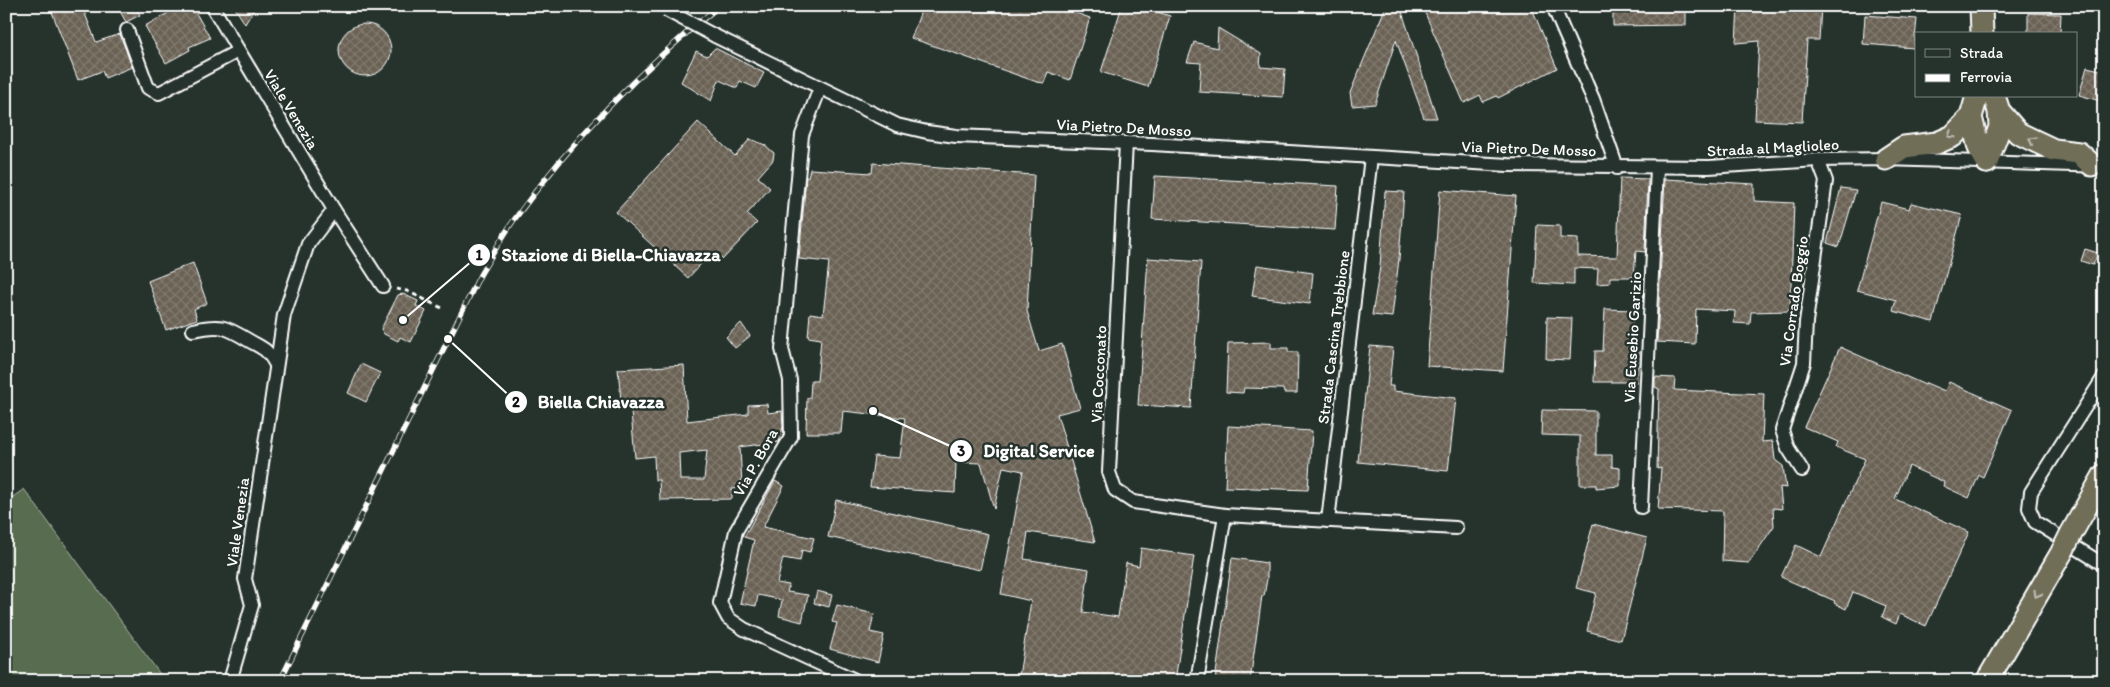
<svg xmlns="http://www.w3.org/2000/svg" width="2110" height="687" font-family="Itim,sans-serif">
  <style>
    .pitch { fill: #586c4f; stroke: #acb6a7 }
    .building { fill: url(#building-cross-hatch); stroke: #fff; fill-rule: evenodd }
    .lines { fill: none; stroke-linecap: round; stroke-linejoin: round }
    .minor-casing { stroke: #fff; stroke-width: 16 }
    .trunk-casing { stroke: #fff; stroke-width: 25 }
    .path { stroke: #fff; stroke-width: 3; stroke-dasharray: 5 4; stroke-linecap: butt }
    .minor { stroke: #26332d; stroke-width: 12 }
    .trunk { stroke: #716e59; stroke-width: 21 }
    .rail-casing { stroke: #fff; stroke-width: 5.5 }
    .rail { stroke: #26332d; stroke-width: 4; stroke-dasharray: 11; stroke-linecap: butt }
    .minor-bridge-casing { stroke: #fff; stroke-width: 16; stroke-linecap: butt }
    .trunk-bridge-casing { stroke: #fff; stroke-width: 25; stroke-linecap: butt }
    .minor-bridge { stroke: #26332d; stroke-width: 12 }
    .trunk-bridge { stroke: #716e59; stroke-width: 21 }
    .oneway { stroke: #bfbeb4 }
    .labels { text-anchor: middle; stroke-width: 5; stroke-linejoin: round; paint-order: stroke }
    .street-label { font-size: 16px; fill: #fff; stroke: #26332d }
    .leader { fill: none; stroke: #fff; stroke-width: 2 }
    .callout-dot { fill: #fff; stroke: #26332d; stroke-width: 2 }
    .mark-label { font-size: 15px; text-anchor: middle; font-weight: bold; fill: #111 }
    .callout-label { font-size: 18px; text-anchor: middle; font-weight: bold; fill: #fff; stroke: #26332d; stroke-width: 5; stroke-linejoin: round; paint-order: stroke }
  </style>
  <defs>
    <pattern id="building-cross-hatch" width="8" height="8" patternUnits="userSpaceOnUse" patternTransform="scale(1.25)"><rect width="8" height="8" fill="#6b6254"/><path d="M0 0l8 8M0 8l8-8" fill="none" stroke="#817a6e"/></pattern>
  </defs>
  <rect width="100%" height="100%" fill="#26332d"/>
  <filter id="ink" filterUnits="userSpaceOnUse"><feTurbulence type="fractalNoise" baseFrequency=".02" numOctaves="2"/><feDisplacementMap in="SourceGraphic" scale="10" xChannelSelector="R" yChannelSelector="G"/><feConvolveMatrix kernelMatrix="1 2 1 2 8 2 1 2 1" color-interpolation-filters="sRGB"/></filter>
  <g filter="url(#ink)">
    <polygon class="pitch" points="24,489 165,681 6,681 6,502"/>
    <g class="building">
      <polygon points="68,6 82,6 96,42 120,34 132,67 105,78 102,71 78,80 52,12"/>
      <polygon points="117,6 135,6 140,15 126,22"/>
      <polygon points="166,6 192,6 210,38 189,47 190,50 166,63 145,26 168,13"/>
      <polygon points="234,6 256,6 245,24"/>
      <polygon points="923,6 1056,6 1090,18 1070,80 1048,72 1044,83 1037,82 911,38"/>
      <polygon points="1122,6 1139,6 1170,16 1148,87 1101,72"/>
      <polygon points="1386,6 1400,6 1437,118 1424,118 1396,40 1375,104 1352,106 1350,93"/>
      <polygon points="1422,6 1531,6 1557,68 1498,98 1497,96 1483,102 1480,95 1464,103"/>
      <polygon points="1613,6 1686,6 1686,25 1613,26"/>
      <polygon points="1738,6 1821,6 1819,40 1807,40 1802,122 1755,120 1759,41 1736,43"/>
      <polygon points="2028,13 2061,14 2060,34 2028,34"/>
      <polygon points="1865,15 1917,19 1914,48 1863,44"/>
      <circle cx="365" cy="50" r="26"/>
      <polygon points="1218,28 1261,54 1260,67 1285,69 1283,97 1199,92 1201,63 1187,62 1194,42 1217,48"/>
      <polygon points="715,48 764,73 756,88 740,81 737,88 719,80 711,101 681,82 696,51 707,56"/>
      <polygon points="2087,67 2104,71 2104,102 2079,95"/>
      <polygon points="698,122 735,156 750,139 765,145 774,153 773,160 758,177 770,188 747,214 757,223 723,259 717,253 715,256 711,253 688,278 616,212"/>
      <polygon points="873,163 1034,175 1027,311 1039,351 1062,344 1080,408 1057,414 1095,542 1028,532 1024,559 1089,569 1083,612 1118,617 1126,563 1139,566 1141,548 1194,556 1175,681 1053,681 1019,676 1031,601 1001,594 1023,471 1003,467 994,509 981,463 956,462 955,493 870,487 874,456 900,458 905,418 843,411 841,433 806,433 807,398 810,398 811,381 817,381 821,339 808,337 810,313 823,315 829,262 799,259 806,177 808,177 810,169 872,173"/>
      <polygon points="1155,176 1338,186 1335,230 1152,219"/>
      <polygon points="1620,178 1648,179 1645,252 1636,251 1634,277 1610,277 1610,283 1597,284 1598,269 1574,268 1574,285 1534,283 1537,225 1560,226 1560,238 1578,239 1578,256 1617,257"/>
      <polygon points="1665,179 1754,184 1754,201 1794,203 1790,311 1751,312 1750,324 1734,323 1735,311 1696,309 1695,344 1657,342"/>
      <polygon points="1841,188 1856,190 1839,247 1827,243"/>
      <polygon points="1440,190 1516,196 1503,371 1427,366"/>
      <polygon points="1385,191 1404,192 1399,259 1392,317 1372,315 1380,267"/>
      <polygon points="1881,202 1909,209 1911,203 1962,215 1933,322 1893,311 1896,300 1857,290"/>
      <polygon points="2085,249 2098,253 2093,265 2081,261"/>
      <polygon points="1148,258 1201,262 1191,408 1138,405"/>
      <polygon points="193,263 207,303 194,309 197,319 166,330 148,281"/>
      <polygon points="1257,265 1313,273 1310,304 1252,296"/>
      <polygon points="403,294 418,301 416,306 426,311 411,342 400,337 398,341 384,334 381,329 398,295"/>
      <polygon points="1605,309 1633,310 1631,352 1639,352 1637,382 1594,382 1595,351 1603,351"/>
      <polygon points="1547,317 1572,318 1570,360 1546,359"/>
      <polygon points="741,323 750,336 735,348 726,337"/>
      <polygon points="1271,342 1271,348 1288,348 1288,352 1298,352 1297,393 1284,393 1283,389 1244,388 1243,393 1226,392 1228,343"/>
      <polygon points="1370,346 1393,348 1389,386 1393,386 1393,391 1456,398 1448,471 1358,462"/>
      <polygon points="1840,347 1925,385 1926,383 1945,391 1949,382 2012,410 1983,477 1979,475 1969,498 1943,486 1944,482 1909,466 1895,499 1969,532 1926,626 1900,614 1896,624 1882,617 1886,606 1853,592 1846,609 1834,603 1835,601 1781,577 1796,545 1821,557 1865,459 1836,447 1838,442 1804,427"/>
      <polygon points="361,364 380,373 366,402 348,393"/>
      <path d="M684 365 687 421 748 414V405L767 404 768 413 782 411 783 427 779 442 740 447 742 488 732 489V499L660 500 659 480H655L654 456 635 458 630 400H621L618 369ZM707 450 704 480H680L679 453Z"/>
      <polygon points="1655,377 1675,378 1674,390 1764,394 1762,442 1773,441 1775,460 1783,466 1786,488 1780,487 1782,509 1773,508 1774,526 1749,563 1722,561 1723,511 1658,509 1661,468 1657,469 1659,389 1655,387"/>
      <polygon points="1542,410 1596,411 1596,455 1612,455 1612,467 1620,468 1620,486 1596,488 1596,485 1580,485 1580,436 1541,435"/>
      <polygon points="1228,426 1312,431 1308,490 1225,487"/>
      <polygon points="775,481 784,486 763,527 814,538 810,552 802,550 800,561 783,558 777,583 789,585 787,592 808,595 802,622 779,616 782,600 758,595 756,606 740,603 754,540 744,537"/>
      <polygon points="836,500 988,534 980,570 828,537"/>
      <polygon points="1593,524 1647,538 1621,640 1587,631 1596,593 1576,588"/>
      <polygon points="1232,558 1267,563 1267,579 1264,596 1262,596 1250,681 1215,681"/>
      <polygon points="817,591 832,595 829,607 814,603"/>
      <polygon points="837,605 874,614 870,632 884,635 878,662 830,649 837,623 832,622"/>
    </g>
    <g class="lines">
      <g class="minor-casing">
        <g id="minor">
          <polyline points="212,6 334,210 383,286"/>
          <polyline points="1553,6 1593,99 1617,168"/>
          <polyline points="127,30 148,88 159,93 238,51"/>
          <polyline points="715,36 897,125 927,132 956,136 1152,144 1508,165 1709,167 1818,160 1886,159 2104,166"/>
          <polyline points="820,88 802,135 782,349 790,380 791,437 736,531 720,603 728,618 744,629 857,681"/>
          <polyline points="1126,143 1109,472 1115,490 1133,502 1225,515 1456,528"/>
          <path d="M193 330C220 324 225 326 248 340 263 349 267 348 276 365"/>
          <polyline points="2104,377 2031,492 2029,508 2035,522 2104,565"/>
          <polyline points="1802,470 1788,448 1782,430 1804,363 1806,322 1826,181 1818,160"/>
          <polyline points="1641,507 1657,168"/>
          <polyline points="1328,521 1371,157"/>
          <polyline points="230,681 252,605 245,579 284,315 308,244 334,210"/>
          <polyline points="1197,681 1225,515"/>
        </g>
      </g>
      <g class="trunk-casing">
        <g id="trunk">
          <polyline points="1981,6 1982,34"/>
          <polyline points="1994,96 1999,111 2018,133 2054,150 2079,153 2092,165"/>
          <polyline points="1971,117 1979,148 1987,162"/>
          <polyline points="1886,159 1904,147 1937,143 1953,136 1971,117 1977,96"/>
          <polyline points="1987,162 2000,127 1999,111"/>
          <polyline points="2071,534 2104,475"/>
          <polyline points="1987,681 2062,552"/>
        </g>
      </g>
      <polyline class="path" points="396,289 407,291 442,308"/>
      <use href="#minor" class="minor"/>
      <use href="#trunk" class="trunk"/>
      <g class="rail-casing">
        <path id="rail" d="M280 681 480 275C491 257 502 237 514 220 572 140 642 68 719 6"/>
      </g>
      <use href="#rail" class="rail"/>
      <g class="minor-bridge-casing">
        <polyline id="minor-bridge" points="666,10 715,36"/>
      </g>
      <g class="trunk-bridge-casing">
        <polyline id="trunk-bridge" points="2062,552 2071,534"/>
      </g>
      <use href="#minor-bridge" class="minor-bridge"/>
      <use href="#trunk-bridge" class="trunk-bridge"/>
    </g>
    <defs><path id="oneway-chevron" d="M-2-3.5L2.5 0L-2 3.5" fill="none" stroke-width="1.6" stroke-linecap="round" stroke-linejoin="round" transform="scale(1.25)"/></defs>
    <g class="oneway">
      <use href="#oneway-chevron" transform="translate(1951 135) rotate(147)"/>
      <use href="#oneway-chevron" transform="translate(2032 140) rotate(-151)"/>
      <use href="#oneway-chevron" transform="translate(2037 594) rotate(120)"/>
    </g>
  </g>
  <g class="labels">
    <g class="street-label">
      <text transform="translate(292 109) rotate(59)" y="6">Viale Venezia</text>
      <text transform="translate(1124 127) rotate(3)" y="6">Via Pietro De Mosso</text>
      <text transform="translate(1773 147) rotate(-3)" y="6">Strada al Maglioleo</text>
      <text transform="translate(1529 148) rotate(2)" y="6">Via Pietro De Mosso</text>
      <text transform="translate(1793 301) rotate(-82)" y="6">Via Corrado Boggio</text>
      <text transform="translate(1333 337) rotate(-83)" y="6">Strada Cascina Trebbione</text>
      <text transform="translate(1632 337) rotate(-87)" y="6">Via Eusebio Garizio</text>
      <text transform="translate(1098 374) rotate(-87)" y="6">Via Cocconato</text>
      <text transform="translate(755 462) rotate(-61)" y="6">Via P. Bora</text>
      <text transform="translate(237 522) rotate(-82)" y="6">Viale Venezia</text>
    </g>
  </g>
  <path class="leader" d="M403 320L479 255M448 339L516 402M873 411L961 451"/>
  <g class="callout-dot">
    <circle cx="403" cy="320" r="5"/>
    <circle cx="448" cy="339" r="5"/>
    <circle cx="873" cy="411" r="5"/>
    <circle cx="479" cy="255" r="12"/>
    <circle cx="516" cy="402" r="12"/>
    <circle cx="961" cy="451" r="12"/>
  </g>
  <g class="mark-label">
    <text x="479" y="260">1</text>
    <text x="516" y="407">2</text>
    <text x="961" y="456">3</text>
  </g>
  <g class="callout-label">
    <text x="611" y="261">Stazione di Biella-Chiavazza</text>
    <text x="601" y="408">Biella Chiavazza</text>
    <text x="1039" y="457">Digital Service</text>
  </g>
  <rect width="2110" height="687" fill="none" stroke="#26332d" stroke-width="25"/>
  <rect x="12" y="12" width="2085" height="662" fill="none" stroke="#fff" stroke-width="2" filter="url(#ink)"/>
  <rect x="1915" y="32" width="162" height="65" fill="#26332d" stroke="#7d8581"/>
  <rect x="1925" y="49" width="25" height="8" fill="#26332d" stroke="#7d8581"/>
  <text x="1960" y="58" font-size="15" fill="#ffffff">Strada</text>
  <rect x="1925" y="74" width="25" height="8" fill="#ffffff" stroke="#7d8581"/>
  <text x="1960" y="82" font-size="15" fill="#ffffff">Ferrovia</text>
</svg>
